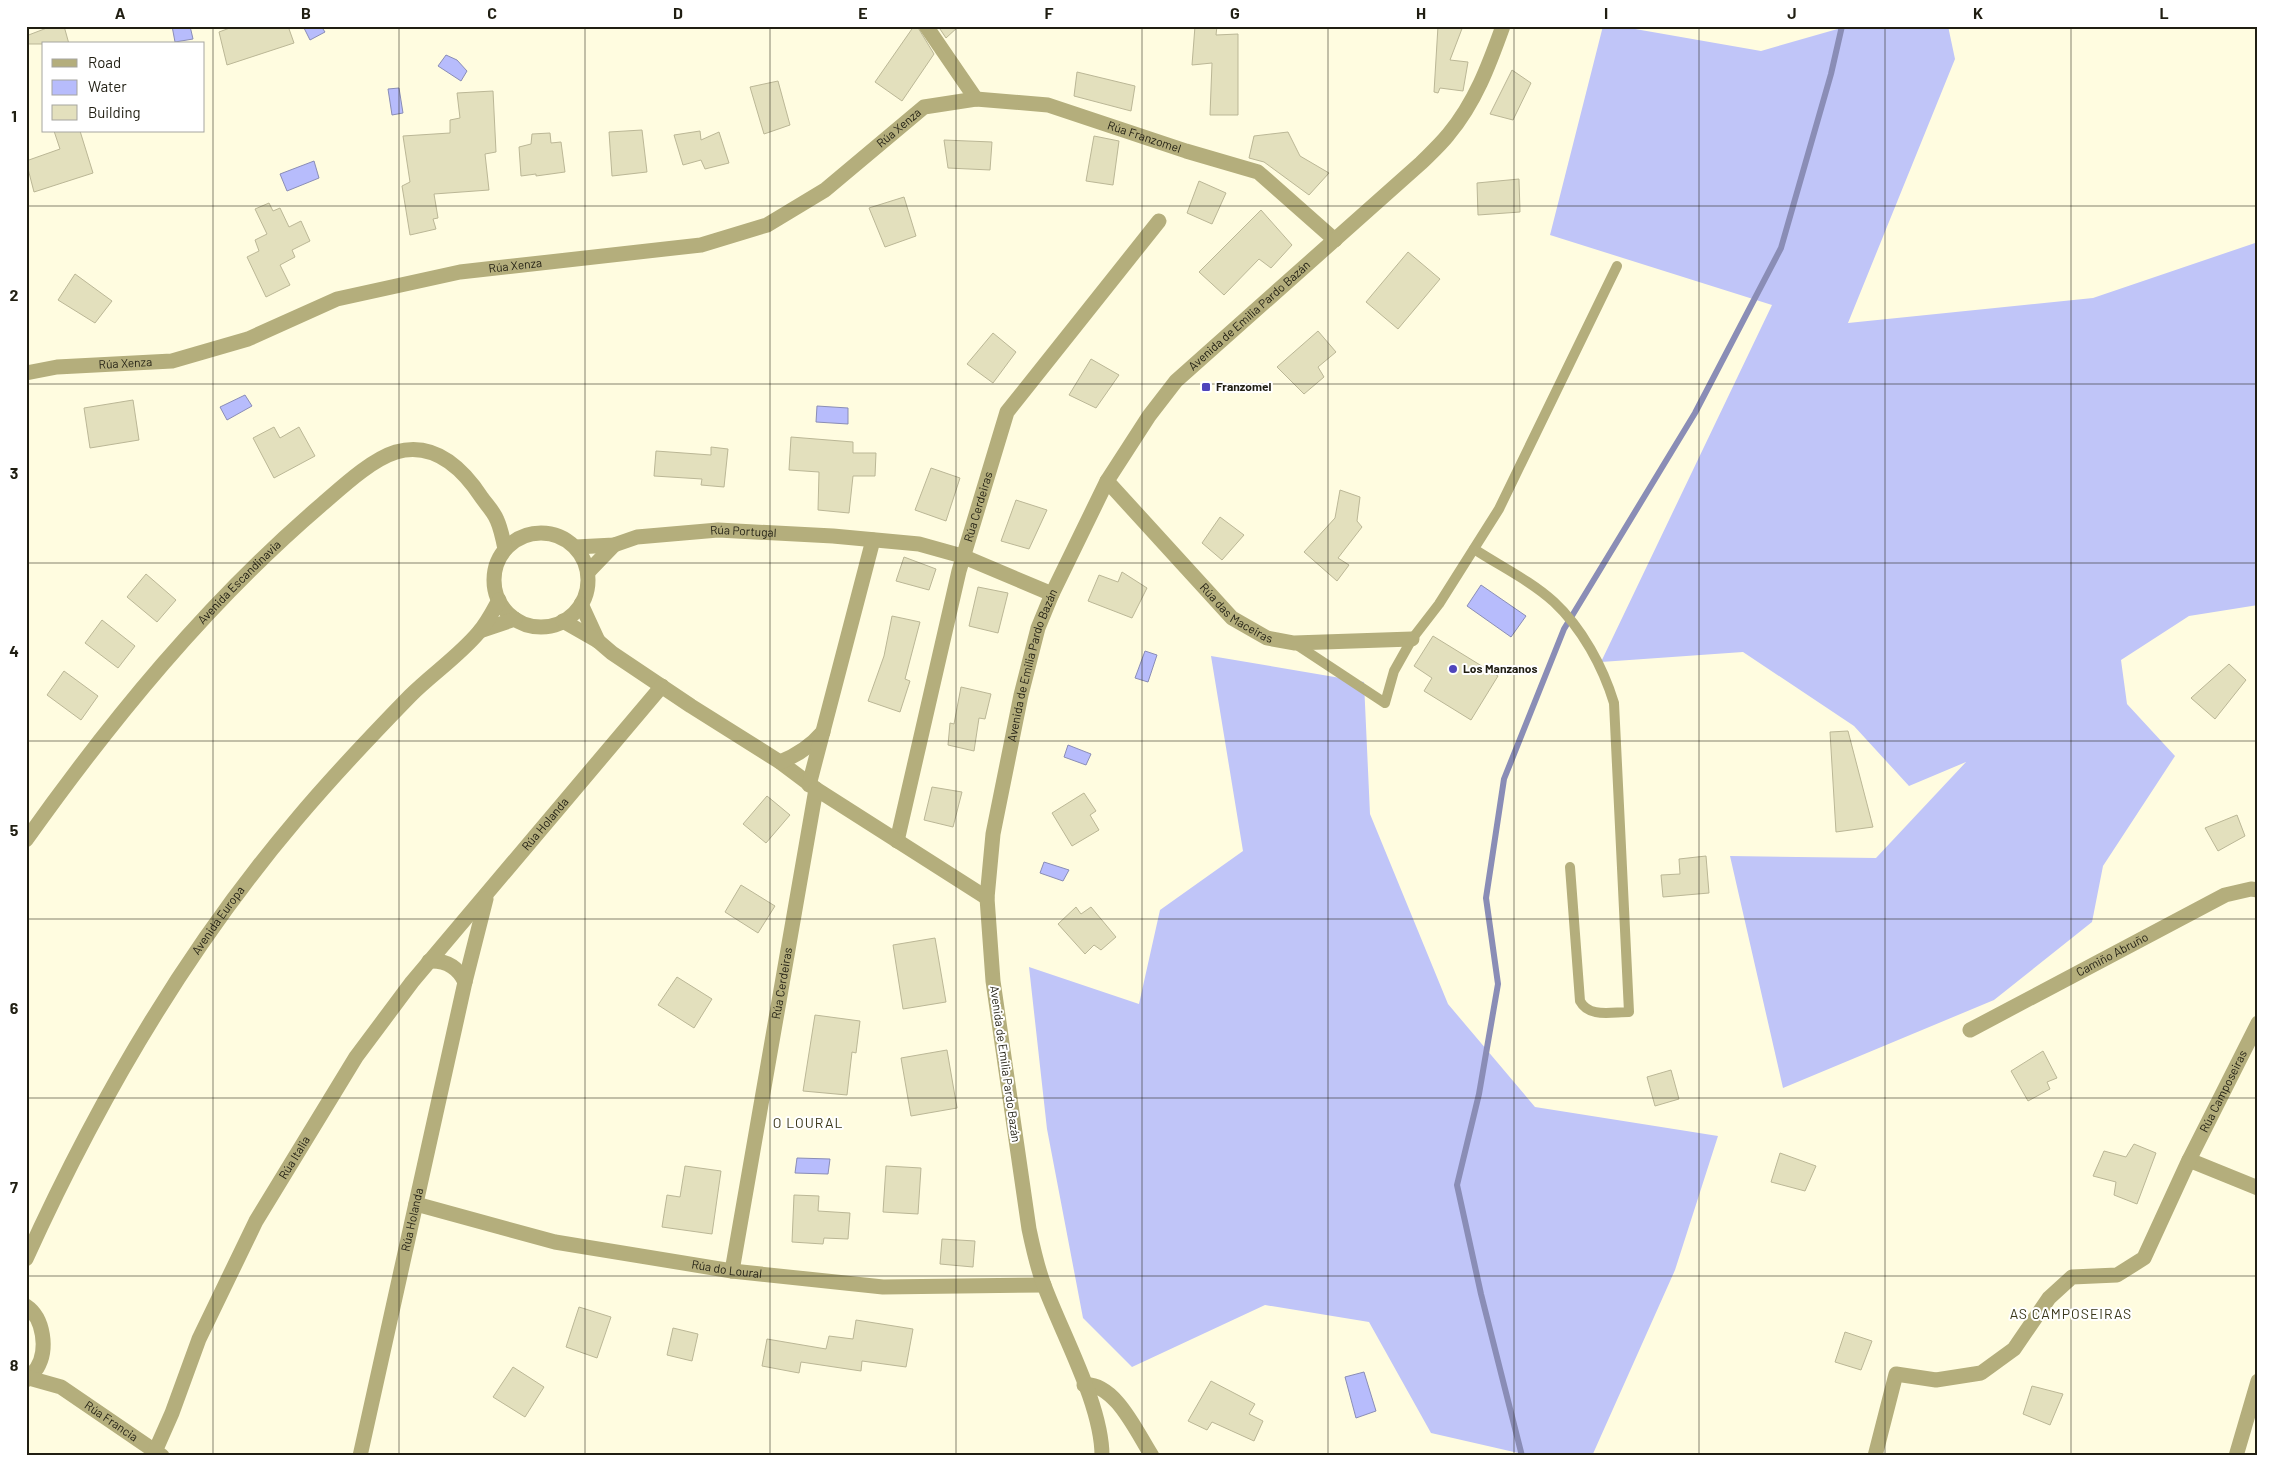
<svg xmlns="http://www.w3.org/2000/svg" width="2284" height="1482" font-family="Barlow,sans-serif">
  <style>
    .forest { fill: #c0c5f8 }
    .water { fill: #b7bcfc; stroke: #8a8db6 }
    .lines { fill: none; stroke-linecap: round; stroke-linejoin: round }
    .stream { stroke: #8a8db6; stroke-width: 6 }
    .building { fill: #e3e0bd; stroke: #bbb796 }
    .service { stroke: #b4ae7c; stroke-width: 10 }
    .minor { stroke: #b4ae7c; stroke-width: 15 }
    .tertiary { stroke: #b4ae7c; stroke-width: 15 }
    .grid { fill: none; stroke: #201e12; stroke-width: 1; stroke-opacity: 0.55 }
    .poi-dot { fill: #4f45bc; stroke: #fff; stroke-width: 2 }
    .labels { text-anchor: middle; stroke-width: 4; stroke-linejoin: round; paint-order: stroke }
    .street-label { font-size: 12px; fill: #201e12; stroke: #fff }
    .poi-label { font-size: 12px; font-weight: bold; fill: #201e12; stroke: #fff; text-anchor: start }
    .neighbourhood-label { font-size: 14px; letter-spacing: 1px; fill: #393618; stroke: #fff }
    .neatline { fill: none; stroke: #201e12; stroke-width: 2 }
    .grid-label { font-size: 16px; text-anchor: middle; font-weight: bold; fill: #201e12 }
  </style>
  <rect width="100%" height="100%" fill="#fffce0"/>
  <g class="forest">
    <polygon points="1603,26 1618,26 1761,51 1848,26 1948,26 1955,59 1848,323 2093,298 2258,242 2258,605 2189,616 2121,660 2127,704 2175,756 2103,866 2092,922 1994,1000 1783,1088 1730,856 1876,858 1966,762 1909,786 1854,726 1743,652 1601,662 1772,305 1550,235"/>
    <polygon points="1211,656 1364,682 1370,814 1448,1004 1535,1107 1718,1136 1675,1270 1592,1456 1532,1456 1431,1433 1369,1322 1265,1305 1132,1367 1083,1318 1047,1129 1029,967 1139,1004 1160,910 1243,851"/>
  </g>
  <g class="water">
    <polygon points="172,26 190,26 193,39 175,42"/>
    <polygon points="303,26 321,26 325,32 310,40"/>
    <polygon points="446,55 457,60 467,71 461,81 438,66"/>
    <polygon points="399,88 403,113 392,115 388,89"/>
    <polygon points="314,161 319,178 287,191 280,174"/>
    <polygon points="245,395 252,406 227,420 220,407"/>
    <polygon points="817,406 848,408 848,424 816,422"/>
    <polygon points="1481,585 1526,616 1511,637 1467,606"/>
    <polygon points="1145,651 1157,655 1148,682 1135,678"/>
    <polygon points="1068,745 1091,754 1086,765 1064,757"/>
    <polygon points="1044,862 1069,870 1063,881 1040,873"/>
    <polygon points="797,1158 830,1159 828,1174 795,1173"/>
    <polygon points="1364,1372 1376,1411 1356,1418 1345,1377"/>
  </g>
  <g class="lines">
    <polyline class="stream" points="1522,1456 1481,1294 1457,1185 1479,1094 1498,984 1486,898 1504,779 1564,629 1695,413 1781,248 1831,74 1842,26"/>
  </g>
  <g class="building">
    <polygon points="52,26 64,26 69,44 26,44 26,36"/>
    <polygon points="235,26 288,26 294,43 227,65 219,32"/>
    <polygon points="914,26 917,26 934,54 902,101 875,82"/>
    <polygon points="938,26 959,26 946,38"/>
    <polygon points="1195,26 1217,26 1216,35 1238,34 1238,115 1210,115 1212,63 1192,65"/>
    <polygon points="1438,26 1463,26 1450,60 1468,62 1463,91 1440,88 1438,93 1434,92"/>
    <polygon points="1512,70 1531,83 1513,120 1490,114"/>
    <polygon points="1077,72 1135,86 1131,111 1074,96"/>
    <polygon points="778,81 790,125 764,134 750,87"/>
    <polygon points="493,91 496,152 485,154 489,190 434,194 438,218 433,219 436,229 410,235 402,186 410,182 403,136 450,133 450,120 460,118 457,93"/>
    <polygon points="642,130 647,172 612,176 609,132"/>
    <polygon points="54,131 80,131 93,173 34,192 26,161 60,149"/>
    <polygon points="700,131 701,140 719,132 729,163 705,169 701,160 683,165 674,135"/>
    <polygon points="1288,132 1300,156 1329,173 1309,195 1264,162 1249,158 1254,136"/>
    <polygon points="550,133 551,143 561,142 565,172 536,176 536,174 521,176 519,147 531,144 532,134"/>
    <polygon points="1094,136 1119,141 1113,185 1086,181"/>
    <polygon points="944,140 992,142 990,170 948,168"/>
    <polygon points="1519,179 1520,212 1478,215 1477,183"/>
    <polygon points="1199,181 1226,193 1212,224 1187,213"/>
    <polygon points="904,197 916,236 885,247 869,208"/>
    <polygon points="269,203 273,211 280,208 289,227 301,221 310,241 292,250 295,257 280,265 290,285 266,297 247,257 259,251 255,240 267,234 255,209"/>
    <polygon points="1261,210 1292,245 1271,268 1259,259 1224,295 1199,272"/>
    <polygon points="1408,252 1440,279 1398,329 1366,302"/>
    <polygon points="75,274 112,301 95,323 58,300"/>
    <polygon points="1318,331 1336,352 1318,367 1324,377 1304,394 1277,367"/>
    <polygon points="993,333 1016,352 993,383 967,364"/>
    <polygon points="1091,359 1119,375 1096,408 1069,395"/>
    <polygon points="133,400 139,440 90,448 84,408"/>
    <polygon points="274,427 280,438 299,427 315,456 274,478 253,438"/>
    <polygon points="791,437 853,442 853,453 876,453 875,476 853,476 849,513 818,510 819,472 789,470"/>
    <polygon points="711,447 728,449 724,487 701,485 702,479 654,476 656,451 711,455"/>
    <polygon points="931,468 960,478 946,521 915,510"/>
    <polygon points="1340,490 1360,497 1357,521 1362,527 1338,558 1349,565 1337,581 1304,552 1335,518"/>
    <polygon points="1016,500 1047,510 1029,549 1001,541"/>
    <polygon points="1220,517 1244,535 1222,560 1202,543"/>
    <polygon points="904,557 936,569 929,590 896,581"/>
    <polygon points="1122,572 1147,588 1132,618 1088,601 1099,575 1118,582"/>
    <polygon points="146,574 176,600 157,622 127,597"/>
    <polygon points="978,587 1008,593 998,633 969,626"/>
    <polygon points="892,616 920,622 905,679 910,681 900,712 868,701 884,656"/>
    <polygon points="102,620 135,646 118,668 85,643"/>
    <polygon points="1433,636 1498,676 1471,720 1424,691 1432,678 1414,666"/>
    <polygon points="2229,664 2246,680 2215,719 2191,698"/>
    <polygon points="64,671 98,696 81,720 47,695"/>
    <polygon points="961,687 991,694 985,719 979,718 974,751 948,745 950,723 954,724"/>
    <polygon points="1848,731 1873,827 1836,832 1830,732"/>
    <polygon points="932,787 962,792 953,827 924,820"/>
    <polygon points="1084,793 1096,811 1090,815 1099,830 1072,846 1052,813"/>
    <polygon points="767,796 790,815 766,843 743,824"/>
    <polygon points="2237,815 2245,836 2218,851 2205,828"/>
    <polygon points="1706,856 1709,893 1663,897 1661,875 1680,874 1679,859"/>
    <polygon points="741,885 775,906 758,933 725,912"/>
    <polygon points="1076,907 1081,914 1091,907 1116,937 1101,950 1094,945 1085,954 1058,924"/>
    <polygon points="935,938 946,1002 903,1009 893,945"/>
    <polygon points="677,977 712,999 694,1028 658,1005"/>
    <polygon points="815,1015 860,1021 856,1053 852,1052 847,1095 803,1091"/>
    <polygon points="947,1050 957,1108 911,1116 901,1058"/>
    <polygon points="2043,1051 2057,1078 2047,1082 2050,1089 2028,1101 2011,1071"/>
    <polygon points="1671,1070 1679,1099 1655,1106 1647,1077"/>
    <polygon points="2134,1144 2156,1153 2137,1204 2114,1195 2116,1182 2093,1176 2104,1151 2126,1157"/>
    <polygon points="1780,1153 1816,1166 1805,1191 1771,1182"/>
    <polygon points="685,1166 721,1171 712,1234 662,1227 667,1195 680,1197"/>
    <polygon points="886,1166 921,1168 918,1214 883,1212"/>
    <polygon points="794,1195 819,1196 818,1211 850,1213 848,1239 824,1238 823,1244 792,1242"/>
    <polygon points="942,1239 975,1241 973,1267 940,1264"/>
    <polygon points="579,1307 611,1317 597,1358 566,1347"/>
    <polygon points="856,1320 913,1329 906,1367 862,1361 861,1371 801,1362 799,1373 762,1366 767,1339 826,1349 829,1336 853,1339"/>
    <polygon points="673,1328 698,1334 692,1361 667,1355"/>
    <polygon points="1845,1332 1872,1341 1861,1370 1835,1362"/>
    <polygon points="513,1367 544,1387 525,1417 493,1397"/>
    <polygon points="1211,1381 1255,1404 1249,1414 1263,1421 1254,1441 1212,1422 1207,1430 1188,1421"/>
    <polygon points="2032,1386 2063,1394 2050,1425 2023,1414"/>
  </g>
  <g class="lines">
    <g class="service">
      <path d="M1474 549C1500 566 1531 581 1554 602 1582 628 1603 667 1614 703L1629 1012C1611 1012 1589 1018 1580 1001L1570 867"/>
      <polyline points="1294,643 1385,703 1394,671 1412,639 1439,604 1499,509 1617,266"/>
    </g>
    <g class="minor">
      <polyline points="926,26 976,99"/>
      <path id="s1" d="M26 373 57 367 172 361 248 339 337 299 460 272 701 245 767 225 825 190 924 107 976 99 1048 105 1186 151 1258 172 1335 240"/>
      <path id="s2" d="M1107 481 1232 618 1267 638 1294 643 1412 639"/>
      <circle cx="541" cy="580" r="47"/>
      <path id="s3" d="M576 547 614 545 637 537 718 530 833 536 919 544 962 556 1052 594"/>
      <polyline points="588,572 614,545"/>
      <polyline points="581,604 598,641"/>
      <polyline points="563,621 598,641 612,653 691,706 780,762 816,789"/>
      <polyline points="480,631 515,619"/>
      <path d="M780 762C798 755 811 746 823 732"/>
      <polyline points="809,785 873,540"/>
      <path id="s4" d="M26 840C112 719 207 603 320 506 340 489 370 460 396 452 435 441 463 469 482 498 487 505 494 512 497 520 501 529 503 539 505 549"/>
      <path id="s5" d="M897 841 959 571 1007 412 1159 221"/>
      <path d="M429 961C446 960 458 967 465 982"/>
      <path id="s6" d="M1970 1030 2225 895 2251 889 2258 890"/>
      <polyline points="2189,1160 2258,1188"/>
      <path id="s7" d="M416 1204 555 1242 732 1271 883 1287 1044 1285"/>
      <path id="s8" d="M26 1259C97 1102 184 952 296 820 332 777 371 736 410 696 432 674 459 656 479 632 487 623 493 611 499 600"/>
      <path id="s9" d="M732 1271 816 789 987 898"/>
      <path d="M26 1306C44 1318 48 1350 37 1368 34 1372 30 1376 26 1380"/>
      <path id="s10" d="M29 1378 61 1387 162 1456"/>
      <path d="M1084 1385C1115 1382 1137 1433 1152 1456"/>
      <path id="s11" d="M153 1456 172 1413 199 1339 256 1221 356 1057 412 982 662 686"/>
      <path id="s12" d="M360 1456 465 982 486 899"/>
      <path id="s13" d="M1875 1456 1896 1374 1936 1380 1981 1373 2014 1349 2049 1298 2072 1277 2117 1275 2144 1258 2189 1160 2258 1023"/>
      <polyline points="2236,1456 2258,1381"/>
    </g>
    <path class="tertiary" id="s14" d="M1102 1456C1102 1405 1062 1334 1044 1285 1037 1267 1033 1248 1029 1229L993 981 987 898 993 834 1021 695 1038 628 1052 594 1107 481 1149 416 1176 381 1421 163C1430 154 1440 145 1448 135 1475 103 1489 65 1503 26"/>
  </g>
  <path class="grid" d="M213 26V1456M399 26V1456M585 26V1456M770 26V1456M956 26V1456M1142 26V1456M1328 26V1456M1514 26V1456M1699 26V1456M1885 26V1456M2071 26V1456M26 206H2258M26 384H2258M26 563H2258M26 741H2258M26 919H2258M26 1098H2258M26 1276H2258"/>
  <g class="poi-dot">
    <rect x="1201" y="382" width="10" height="10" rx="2.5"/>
    <circle cx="1453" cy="669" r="5"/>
  </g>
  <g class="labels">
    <g class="street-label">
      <text dy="4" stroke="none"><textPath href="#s1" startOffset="925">Rúa Xenza</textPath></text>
      <text dy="4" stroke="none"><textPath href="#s1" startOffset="1184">Rúa Franzomel</textPath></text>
      <text dy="4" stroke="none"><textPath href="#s1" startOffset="505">Rúa Xenza</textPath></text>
      <text dy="4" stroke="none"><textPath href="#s14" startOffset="1231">Avenida de Emilia Pardo Bazán</textPath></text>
      <text dy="4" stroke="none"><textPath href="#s1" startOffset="100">Rúa Xenza</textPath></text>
      <text dy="4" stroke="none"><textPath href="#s5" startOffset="344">Rúa Cerdeiras</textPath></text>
      <text dy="4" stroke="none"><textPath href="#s3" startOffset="169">Rúa Portugal</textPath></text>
      <text dy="4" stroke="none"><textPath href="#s4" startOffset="335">Avenida Escandinavia</textPath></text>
      <text dy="4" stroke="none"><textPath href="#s2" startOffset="186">Rúa das Maceiras</textPath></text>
      <text dy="4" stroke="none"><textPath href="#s14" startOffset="811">Avenida de Emilia Pardo Bazán</textPath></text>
      <text dy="4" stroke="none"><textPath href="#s11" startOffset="749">Rúa Holanda</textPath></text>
      <text dy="4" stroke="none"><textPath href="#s8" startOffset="390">Avenida Europa</textPath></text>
      <text dy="4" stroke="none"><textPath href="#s6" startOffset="161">Camiño Abruño</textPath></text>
      <text dy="4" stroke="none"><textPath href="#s9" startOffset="292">Rúa Cerdeiras</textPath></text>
      <text transform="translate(1005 1064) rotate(82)" y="4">Avenida de Emilia Pardo Bazán</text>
      <text dy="4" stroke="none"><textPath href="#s13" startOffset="566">Rúa Camposeiras</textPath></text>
      <text dy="4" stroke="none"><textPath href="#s11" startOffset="331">Rúa Italia</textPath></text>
      <text dy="4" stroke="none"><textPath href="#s12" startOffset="242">Rúa Holanda</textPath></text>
      <text dy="4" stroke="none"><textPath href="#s7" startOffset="318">Rúa do Loural</textPath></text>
      <text dy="4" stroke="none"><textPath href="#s10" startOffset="94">Rúa Francia</textPath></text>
    </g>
    <g class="poi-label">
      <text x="1216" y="391">Franzomel</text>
      <text x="1463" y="673">Los Manzanos</text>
    </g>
    <g class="neighbourhood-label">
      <text x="808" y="1128">O LOURAL</text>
      <text x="2071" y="1319">AS CAMPOSEIRAS</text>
    </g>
  </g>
  <rect width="2284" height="1482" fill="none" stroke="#ffffff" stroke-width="55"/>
  <rect x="42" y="42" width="162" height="90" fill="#ffffff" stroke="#a6a5a0"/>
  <rect x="52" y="59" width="25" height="8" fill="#b4ae7c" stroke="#a6a5a0"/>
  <text x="88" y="68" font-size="15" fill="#201e12">Road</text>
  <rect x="52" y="80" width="25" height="15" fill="#b7bcfc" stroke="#a6a5a0"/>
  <text x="88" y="92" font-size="15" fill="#201e12">Water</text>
  <rect x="52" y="105" width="25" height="15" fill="#e3e0bd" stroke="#a6a5a0"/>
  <text x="88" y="118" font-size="15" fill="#201e12">Building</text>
  <rect x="28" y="28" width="2228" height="1426" class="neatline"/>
  <g class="grid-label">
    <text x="120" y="19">A</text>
    <text x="306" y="19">B</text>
    <text x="492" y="19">C</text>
    <text x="678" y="19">D</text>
    <text x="863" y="19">E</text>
    <text x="1049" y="19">F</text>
    <text x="1235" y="19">G</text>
    <text x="1421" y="19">H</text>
    <text x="1606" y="19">I</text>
    <text x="1792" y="19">J</text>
    <text x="1978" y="19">K</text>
    <text x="2164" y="19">L</text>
    <text x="14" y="122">1</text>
    <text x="14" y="301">2</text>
    <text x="14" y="479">3</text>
    <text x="14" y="657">4</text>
    <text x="14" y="836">5</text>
    <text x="14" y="1014">6</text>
    <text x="14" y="1193">7</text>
    <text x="14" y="1371">8</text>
  </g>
</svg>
